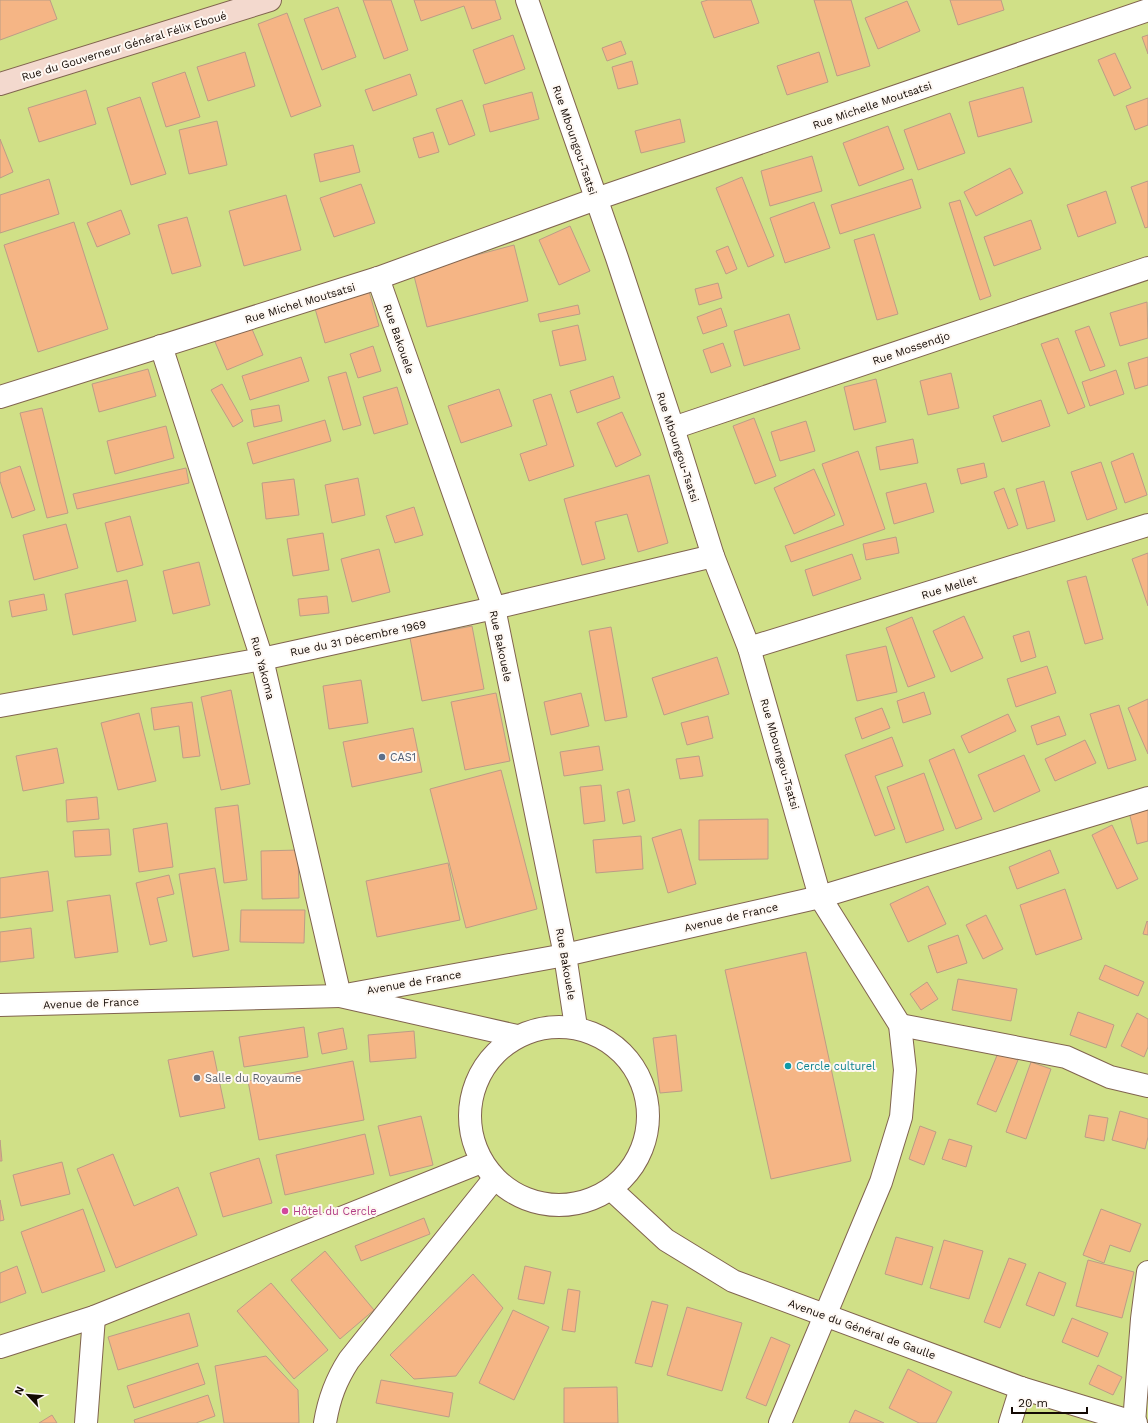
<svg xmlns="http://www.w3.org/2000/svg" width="1148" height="1423" font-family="'Work Sans',sans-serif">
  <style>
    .green { fill: #d0e087 }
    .building { fill: #f5b585; stroke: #bc9d86 }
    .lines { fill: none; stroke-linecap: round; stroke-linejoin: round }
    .minor-casing { stroke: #81644f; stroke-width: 24 }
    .secondary-casing { stroke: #81644f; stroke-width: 24 }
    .minor { stroke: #fff; stroke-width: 22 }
    .secondary { stroke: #f3d9ce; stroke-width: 22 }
    .service-dot { fill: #5c6f8a; stroke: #fef8f3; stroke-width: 1.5 }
    .culture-dot { fill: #0f9aa8; stroke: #fef8f3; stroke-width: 1.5 }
    .worship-dot { fill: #6b7280; stroke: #fef8f3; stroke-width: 1.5 }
    .hotel-dot { fill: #d1479c; stroke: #fef8f3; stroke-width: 1.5 }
    .labels { text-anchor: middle; stroke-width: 4; stroke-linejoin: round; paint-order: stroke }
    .street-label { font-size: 11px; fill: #130903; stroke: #fef8f3 }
    .service-label { font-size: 11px; fill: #4e5e75; stroke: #fef8f3; text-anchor: start }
    .culture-label { font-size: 11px; fill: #0d838f; stroke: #fef8f3; text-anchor: start }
    .worship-label { font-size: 11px; fill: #5b616d; stroke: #fef8f3; text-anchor: start }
    .hotel-label { font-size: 11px; fill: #b23c85; stroke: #fef8f3; text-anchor: start }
  </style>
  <rect width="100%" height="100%" fill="#fce8d9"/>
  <rect class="green" x="0" y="0" width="1148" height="1423"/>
  <g class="building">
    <polygon points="0,0 50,0 57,19 0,40"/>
    <polygon points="363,0 391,0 408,50 384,59"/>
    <polygon points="414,0 495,0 501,19 472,29 464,6 421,21"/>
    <polygon points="708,0 751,0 759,23 714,38 701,2"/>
    <polygon points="814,0 851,0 870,66 837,76"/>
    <polygon points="950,0 1001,0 1004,10 958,25"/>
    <polygon points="907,1 920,31 878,49 865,18"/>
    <polygon points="338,7 356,57 322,70 304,19"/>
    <polygon points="287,13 321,106 291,117 258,24"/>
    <polygon points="513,35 525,69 485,84 473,50"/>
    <polygon points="1148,35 1148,54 1142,37"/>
    <polygon points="621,41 626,54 607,61 602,48"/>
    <polygon points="245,52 255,86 208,101 197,67"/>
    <polygon points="819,52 828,82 787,95 777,66"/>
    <polygon points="1115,53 1131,88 1114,96 1098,60"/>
    <polygon points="632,61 638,84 618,89 612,67"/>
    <polygon points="185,72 200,117 166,127 152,83"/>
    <polygon points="410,74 417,95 373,111 365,90"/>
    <polygon points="1023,87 1032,122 978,137 969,102"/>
    <polygon points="86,90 96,124 39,142 28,108"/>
    <polygon points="532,92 539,119 490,132 483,105"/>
    <polygon points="140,97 166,174 131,185 107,108"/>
    <polygon points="1148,98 1148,125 1135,130 1126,106"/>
    <polygon points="462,100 475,135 449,145 436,109"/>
    <polygon points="950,113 965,153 918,170 904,130"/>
    <polygon points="680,119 685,142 641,153 635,131"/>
    <polygon points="217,121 227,165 189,174 179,130"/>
    <polygon points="888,126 904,169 859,186 843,143"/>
    <polygon points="433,132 439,152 419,158 413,138"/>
    <polygon points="0,139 13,172 0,178"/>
    <polygon points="353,145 360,172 320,182 314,154"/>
    <polygon points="812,156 822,191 770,206 761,171"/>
    <polygon points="1010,168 1023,193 976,216 964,192"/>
    <polygon points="742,177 774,256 748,267 716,188"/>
    <polygon points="49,179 59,214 0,233 0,195"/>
    <polygon points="912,179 921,208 840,234 831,205"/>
    <polygon points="1148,181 1148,227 1145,228 1131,187"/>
    <polygon points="361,184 375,223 334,237 320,198"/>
    <polygon points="1106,191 1116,223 1078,237 1067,205"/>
    <polygon points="286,195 301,250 244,266 229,211"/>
    <polygon points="960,200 991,296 980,300 949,203"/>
    <polygon points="814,202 830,248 785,263 770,218"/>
    <polygon points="121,210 130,234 97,247 87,223"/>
    <polygon points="187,217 201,266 172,274 158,225"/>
    <polygon points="1031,220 1041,249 994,266 984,237"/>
    <polygon points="74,222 108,329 38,352 4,245"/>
    <polygon points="570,226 590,271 559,285 539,240"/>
    <polygon points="874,234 898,314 877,320 854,240"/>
    <polygon points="514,245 528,301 427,327 413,272"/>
    <polygon points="728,246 737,269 726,274 716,251"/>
    <polygon points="718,283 722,298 699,305 695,289"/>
    <polygon points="368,288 379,326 325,343 314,305"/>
    <polygon points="1147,302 1148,338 1120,346 1110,313"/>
    <polygon points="578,305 580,314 540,322 538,314"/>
    <polygon points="721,308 727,326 703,334 697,317"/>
    <polygon points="789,314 800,349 744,366 734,331"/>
    <polygon points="249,322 263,355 227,370 213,337"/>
    <polygon points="578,325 586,360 560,366 552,331"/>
    <polygon points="1089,326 1105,366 1090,371 1075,331"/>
    <polygon points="1058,338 1085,407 1068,414 1041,344"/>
    <polygon points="723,343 731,366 711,373 703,350"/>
    <polygon points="373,346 381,371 358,378 350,354"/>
    <polygon points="301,357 309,381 250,400 242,376"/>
    <polygon points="1148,357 1148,385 1135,389 1128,363"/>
    <polygon points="148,369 156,396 99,412 92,384"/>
    <polygon points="1116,370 1124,394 1090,406 1082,382"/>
    <polygon points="346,372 361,425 343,430 328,377"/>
    <polygon points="951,373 959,408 928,415 920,381"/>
    <polygon points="613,376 620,398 577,413 570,391"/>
    <polygon points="876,379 886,422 854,430 844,387"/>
    <polygon points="222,384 243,421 233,427 211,390"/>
    <polygon points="397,387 408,424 374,434 363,397"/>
    <polygon points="499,389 512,426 461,443 448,406"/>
    <polygon points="551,394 574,466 529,481 520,454 547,445 533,400"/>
    <polygon points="1041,400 1050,426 1002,442 993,416"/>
    <polygon points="279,405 282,421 254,427 251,410"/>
    <polygon points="42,408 68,513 47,518 20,413"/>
    <polygon points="622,412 641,455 616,467 597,423"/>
    <polygon points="754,418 776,476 755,484 733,426"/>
    <polygon points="325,420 331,441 253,464 247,443"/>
    <polygon points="806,421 815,451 780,461 771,432"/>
    <polygon points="166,426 174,458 115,474 107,441"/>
    <polygon points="913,439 918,463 880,470 876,447"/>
    <polygon points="858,451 885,529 791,562 785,546 844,525 822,464"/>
    <polygon points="1133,453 1147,495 1125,503 1111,462"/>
    <polygon points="1101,462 1117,509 1087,520 1071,472"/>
    <polygon points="984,463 987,477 961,484 957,469"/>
    <polygon points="20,466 35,510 12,518 0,481 0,473"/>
    <polygon points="186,468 189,483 77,509 73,494"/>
    <polygon points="814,469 835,515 794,534 774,488"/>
    <polygon points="649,475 668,543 638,552 627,514 595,522 605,559 582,565 564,499"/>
    <polygon points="358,478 365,515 332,523 325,485"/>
    <polygon points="294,479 299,515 266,519 262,483"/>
    <polygon points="1044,481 1055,521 1027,529 1016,489"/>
    <polygon points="926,483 934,512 894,524 886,493"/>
    <polygon points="1004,488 1018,525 1008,529 994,492"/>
    <polygon points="414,507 423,535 395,543 386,516"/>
    <polygon points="130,516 143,565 117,572 105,523"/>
    <polygon points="66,524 78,568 34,580 23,535"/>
    <polygon points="323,533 329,570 293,576 287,539"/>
    <polygon points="896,537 899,553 866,560 863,544"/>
    <polygon points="379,549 390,592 352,602 341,559"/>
    <polygon points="1148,553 1148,606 1132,559"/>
    <polygon points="852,554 861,579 813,596 805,570"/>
    <polygon points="199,562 210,605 173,614 163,571"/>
    <polygon points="1086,576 1103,639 1085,644 1067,581"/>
    <polygon points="127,580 136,621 73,635 65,594"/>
    <polygon points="44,594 47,610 12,617 9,601"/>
    <polygon points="327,596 329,613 300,616 298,599"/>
    <polygon points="964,616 983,658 951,672 933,631"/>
    <polygon points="912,617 935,677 908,687 886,628"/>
    <polygon points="472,626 484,689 422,701 410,638"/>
    <polygon points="611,627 627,717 605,721 589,631"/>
    <polygon points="1029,631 1036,657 1021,662 1013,636"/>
    <polygon points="886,646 897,692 857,701 846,655"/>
    <polygon points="717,657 729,694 664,715 652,678"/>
    <polygon points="1047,666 1056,693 1016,707 1007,679"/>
    <polygon points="361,680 368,723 329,729 323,686"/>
    <polygon points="231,690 250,784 221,790 201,697"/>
    <polygon points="924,692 931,714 903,723 897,701"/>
    <polygon points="496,693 510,761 465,770 451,702"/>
    <polygon points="581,693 589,726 551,735 544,702"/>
    <polygon points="1148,699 1148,754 1128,708"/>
    <polygon points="192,702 200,756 183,758 179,726 154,730 151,708"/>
    <polygon points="1119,705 1136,760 1108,769 1090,714"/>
    <polygon points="882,708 890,728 862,739 855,718"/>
    <polygon points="139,713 156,781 118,790 101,723"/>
    <polygon points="1008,714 1016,731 969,753 961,736"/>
    <polygon points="708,716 713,738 687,745 681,723"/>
    <polygon points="1059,716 1066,735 1037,745 1031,726"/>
    <polygon points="413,728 422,772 352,787 343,742"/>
    <polygon points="892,737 903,766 875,776 895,829 875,836 845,755"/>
    <polygon points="1085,740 1096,763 1055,781 1045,759"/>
    <polygon points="599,746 603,770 564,776 560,752"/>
    <polygon points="57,748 64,783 23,791 16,756"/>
    <polygon points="954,749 982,819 956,829 929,760"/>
    <polygon points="1024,755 1040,791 994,812 978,775"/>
    <polygon points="699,756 703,776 680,779 676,759"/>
    <polygon points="501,770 537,909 466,928 430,789"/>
    <polygon points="924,773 944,830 906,843 887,787"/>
    <polygon points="601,785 605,821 584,824 580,787"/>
    <polygon points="629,789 635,821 623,824 617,792"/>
    <polygon points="97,797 99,819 67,822 66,800"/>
    <polygon points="238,805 247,880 224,883 215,808"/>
    <polygon points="1148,808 1148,841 1137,844 1129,812"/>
    <polygon points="768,819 768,859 699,860 699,820"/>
    <polygon points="167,823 173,867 139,872 133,829"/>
    <polygon points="1112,825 1138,879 1117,889 1092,835"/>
    <polygon points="109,829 111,855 75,857 73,831"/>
    <polygon points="681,829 696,884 668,893 652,838"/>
    <polygon points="641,836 643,869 596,873 593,840"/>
    <polygon points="298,850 299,898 262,899 261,851"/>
    <polygon points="1050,850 1059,873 1017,889 1009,867"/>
    <polygon points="448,863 460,920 377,937 366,881"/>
    <polygon points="215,868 229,950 193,957 179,874"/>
    <polygon points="48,871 53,911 0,918 0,878"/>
    <polygon points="169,875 174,894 157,898 167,941 150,945 136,883"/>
    <polygon points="928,886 946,924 908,942 890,904"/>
    <polygon points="1065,889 1082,939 1036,955 1020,905"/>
    <polygon points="110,895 118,952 75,958 67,901"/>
    <polygon points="241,910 305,910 304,943 240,942"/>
    <polygon points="986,915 1003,949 983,959 966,925"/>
    <polygon points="1147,921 1148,922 1148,935 1143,934"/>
    <polygon points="31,928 34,958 0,962 0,932"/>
    <polygon points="958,935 967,963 937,973 928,946"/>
    <polygon points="806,952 851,1161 771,1179 725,970"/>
    <polygon points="1105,965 1144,982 1138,996 1099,979"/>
    <polygon points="958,979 1017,989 1011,1021 952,1010"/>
    <polygon points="927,982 938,999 921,1010 910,994"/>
    <polygon points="1078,1012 1114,1025 1106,1048 1070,1035"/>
    <polygon points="1137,1013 1148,1019 1148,1047 1144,1057 1121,1046"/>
    <polygon points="304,1027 308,1057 244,1067 239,1037"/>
    <polygon points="343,1028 347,1049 322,1054 318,1033"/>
    <polygon points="414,1031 416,1058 370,1062 368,1035"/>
    <polygon points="676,1035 682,1091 660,1093 653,1038"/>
    <polygon points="213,1051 225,1108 180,1117 168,1060"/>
    <polygon points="998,1053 1018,1060 996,1112 977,1104"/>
    <polygon points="353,1061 364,1120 259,1140 248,1081"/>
    <polygon points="1031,1062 1051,1069 1026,1139 1006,1132"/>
    <polygon points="1120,1111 1148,1119 1148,1137 1145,1149 1112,1140"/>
    <polygon points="1089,1115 1108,1118 1104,1141 1085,1137"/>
    <polygon points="421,1116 433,1165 390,1176 378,1126"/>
    <polygon points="920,1126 936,1132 924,1165 909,1159"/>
    <polygon points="365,1134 374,1174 285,1195 276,1155"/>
    <polygon points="949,1139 972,1146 966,1167 942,1159"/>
    <polygon points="0,1140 2,1161 0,1161"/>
    <polygon points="113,1154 134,1206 178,1187 197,1235 116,1268 77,1169"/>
    <polygon points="259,1158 272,1203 223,1217 210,1173"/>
    <polygon points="62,1162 70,1194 21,1206 13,1175"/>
    <polygon points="0,1200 4,1220 0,1221"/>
    <polygon points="83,1209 105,1271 42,1293 21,1232"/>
    <polygon points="1101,1209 1141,1224 1130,1252 1110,1245 1104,1263 1083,1255"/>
    <polygon points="424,1218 430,1234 361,1261 355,1246"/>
    <polygon points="896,1237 933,1247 922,1285 885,1274"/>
    <polygon points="944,1240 983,1251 969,1299 930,1288"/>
    <polygon points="325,1251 374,1310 340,1339 291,1280"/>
    <polygon points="1009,1258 1026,1264 1000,1328 984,1322"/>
    <polygon points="1088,1260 1134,1272 1122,1318 1076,1306"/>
    <polygon points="17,1266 26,1293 0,1303 0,1273"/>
    <polygon points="525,1266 551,1272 544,1304 518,1299"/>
    <polygon points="1039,1272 1066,1283 1054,1316 1026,1305"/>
    <polygon points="473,1274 503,1308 456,1376 414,1379 390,1355"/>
    <polygon points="271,1283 328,1350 294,1379 237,1311"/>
    <polygon points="568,1289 580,1291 575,1332 562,1330"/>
    <polygon points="652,1301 668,1305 652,1367 635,1363"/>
    <polygon points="687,1307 742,1323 722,1391 667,1375"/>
    <polygon points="513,1310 549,1327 514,1400 479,1383"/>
    <polygon points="189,1313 198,1346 118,1370 108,1337"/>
    <polygon points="1072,1318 1108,1333 1098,1357 1062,1342"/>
    <polygon points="771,1337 790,1345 766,1406 746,1398"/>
    <polygon points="266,1356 298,1390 299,1423 224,1423 215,1366"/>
    <polygon points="198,1363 205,1384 134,1408 127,1386"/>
    <polygon points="1098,1365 1122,1377 1113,1395 1089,1384"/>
    <polygon points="908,1369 952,1392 936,1423 919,1423 889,1408"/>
    <polygon points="381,1380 453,1393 449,1417 376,1403"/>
    <polygon points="617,1387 618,1423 564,1423 564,1388"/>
    <polygon points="208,1395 215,1416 196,1423 135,1423 134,1420"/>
    <polygon points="855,1410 884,1423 849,1423"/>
    <polygon points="52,1415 57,1423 39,1423"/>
  </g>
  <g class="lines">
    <g class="minor-casing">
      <g id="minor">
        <polyline points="527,0 617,258 673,428 713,556 749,648 820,897 900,1025 905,1070 901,1117 881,1182 780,1423"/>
        <polyline points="378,278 494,608 565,955 576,1027"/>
        <polyline points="161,346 262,659 340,996 517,1036"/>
        <polyline points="0,397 378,278 596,199 1148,10"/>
        <polyline points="673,428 1148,268"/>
        <polyline points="749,648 1148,525"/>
        <polyline points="0,706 262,659 494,608 713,556"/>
        <polyline points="0,1005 340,996 565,955 820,897 1148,798"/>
        <polyline points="900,1025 1066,1057 1110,1077 1148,1086"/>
        <circle cx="559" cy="1116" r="89"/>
        <polyline points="613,1191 666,1240 733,1281 1021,1388 1136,1423"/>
        <polyline points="0,1347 94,1317 481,1162"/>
        <polyline points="86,1423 94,1317"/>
        <path d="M325 1423C329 1398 336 1380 349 1360L494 1179"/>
        <polyline points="1010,1423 1021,1388"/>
        <polyline points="1134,1423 1142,1319 1148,1272"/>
      </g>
    </g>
    <g class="secondary-casing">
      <polyline id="secondary" points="0,84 270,0"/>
    </g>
    <use href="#minor" class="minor"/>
    <use href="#secondary" class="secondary"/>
  </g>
  <circle class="service-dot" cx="382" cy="757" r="4"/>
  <circle class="culture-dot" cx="788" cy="1066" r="4"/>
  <circle class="worship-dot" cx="197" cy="1078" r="4"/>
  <circle class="hotel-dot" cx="285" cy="1211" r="4"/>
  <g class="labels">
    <g class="street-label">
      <text transform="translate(124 46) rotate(-17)" y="4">Rue du Gouverneur Général Félix Eboué</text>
      <text transform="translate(872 105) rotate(-19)" y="4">Rue Michelle Moutsatsi</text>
      <text transform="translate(575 140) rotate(71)" y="4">Rue Mboungou-Tsatsi</text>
      <text transform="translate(300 303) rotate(-17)" y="4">Rue Michel Moutsatsi</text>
      <text transform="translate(399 339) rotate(71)" y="4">Rue Bakouele</text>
      <text transform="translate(911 348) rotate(-19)" y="4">Rue Mossendjo</text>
      <text transform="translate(678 447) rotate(72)" y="4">Rue Mboungou-Tsatsi</text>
      <text transform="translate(949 587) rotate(-17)" y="4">Rue Mellet</text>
      <text transform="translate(358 638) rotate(-12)" y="4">Rue du 31 Décembre 1969</text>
      <text transform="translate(501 646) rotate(78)" y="4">Rue Bakouele</text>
      <text transform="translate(263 668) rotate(75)" y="4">Rue Yakoma</text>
      <text transform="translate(780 754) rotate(74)" y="4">Rue Mboungou-Tsatsi</text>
      <text transform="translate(731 917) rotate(-13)" y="4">Avenue de France</text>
      <text transform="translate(566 964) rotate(80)" y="4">Rue Bakouele</text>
      <text transform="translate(414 982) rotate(-10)" y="4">Avenue de France</text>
      <text transform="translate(91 1003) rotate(-2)" y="4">Avenue de France</text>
      <text transform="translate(862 1329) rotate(20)" y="4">Avenue du Général de Gaulle</text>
    </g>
    <g class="service-label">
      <text x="390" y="761">CAS1</text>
    </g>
    <g class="culture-label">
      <text x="796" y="1070">Cercle culturel</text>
    </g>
    <g class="worship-label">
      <text x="205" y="1082">Salle du Royaume</text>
    </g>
    <g class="hotel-label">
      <text x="293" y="1215">Hôtel du Cercle</text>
    </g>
  </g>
  <g transform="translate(28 1395) rotate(296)" stroke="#fef8f3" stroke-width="3" paint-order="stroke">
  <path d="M0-3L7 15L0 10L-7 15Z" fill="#130903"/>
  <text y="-6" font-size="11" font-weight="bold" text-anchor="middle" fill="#130903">N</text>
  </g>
  <path d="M1012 1407v6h75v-6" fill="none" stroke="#130903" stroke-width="2"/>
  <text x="1018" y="1407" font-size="12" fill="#130903" stroke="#fef8f3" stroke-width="3" paint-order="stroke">20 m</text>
</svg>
